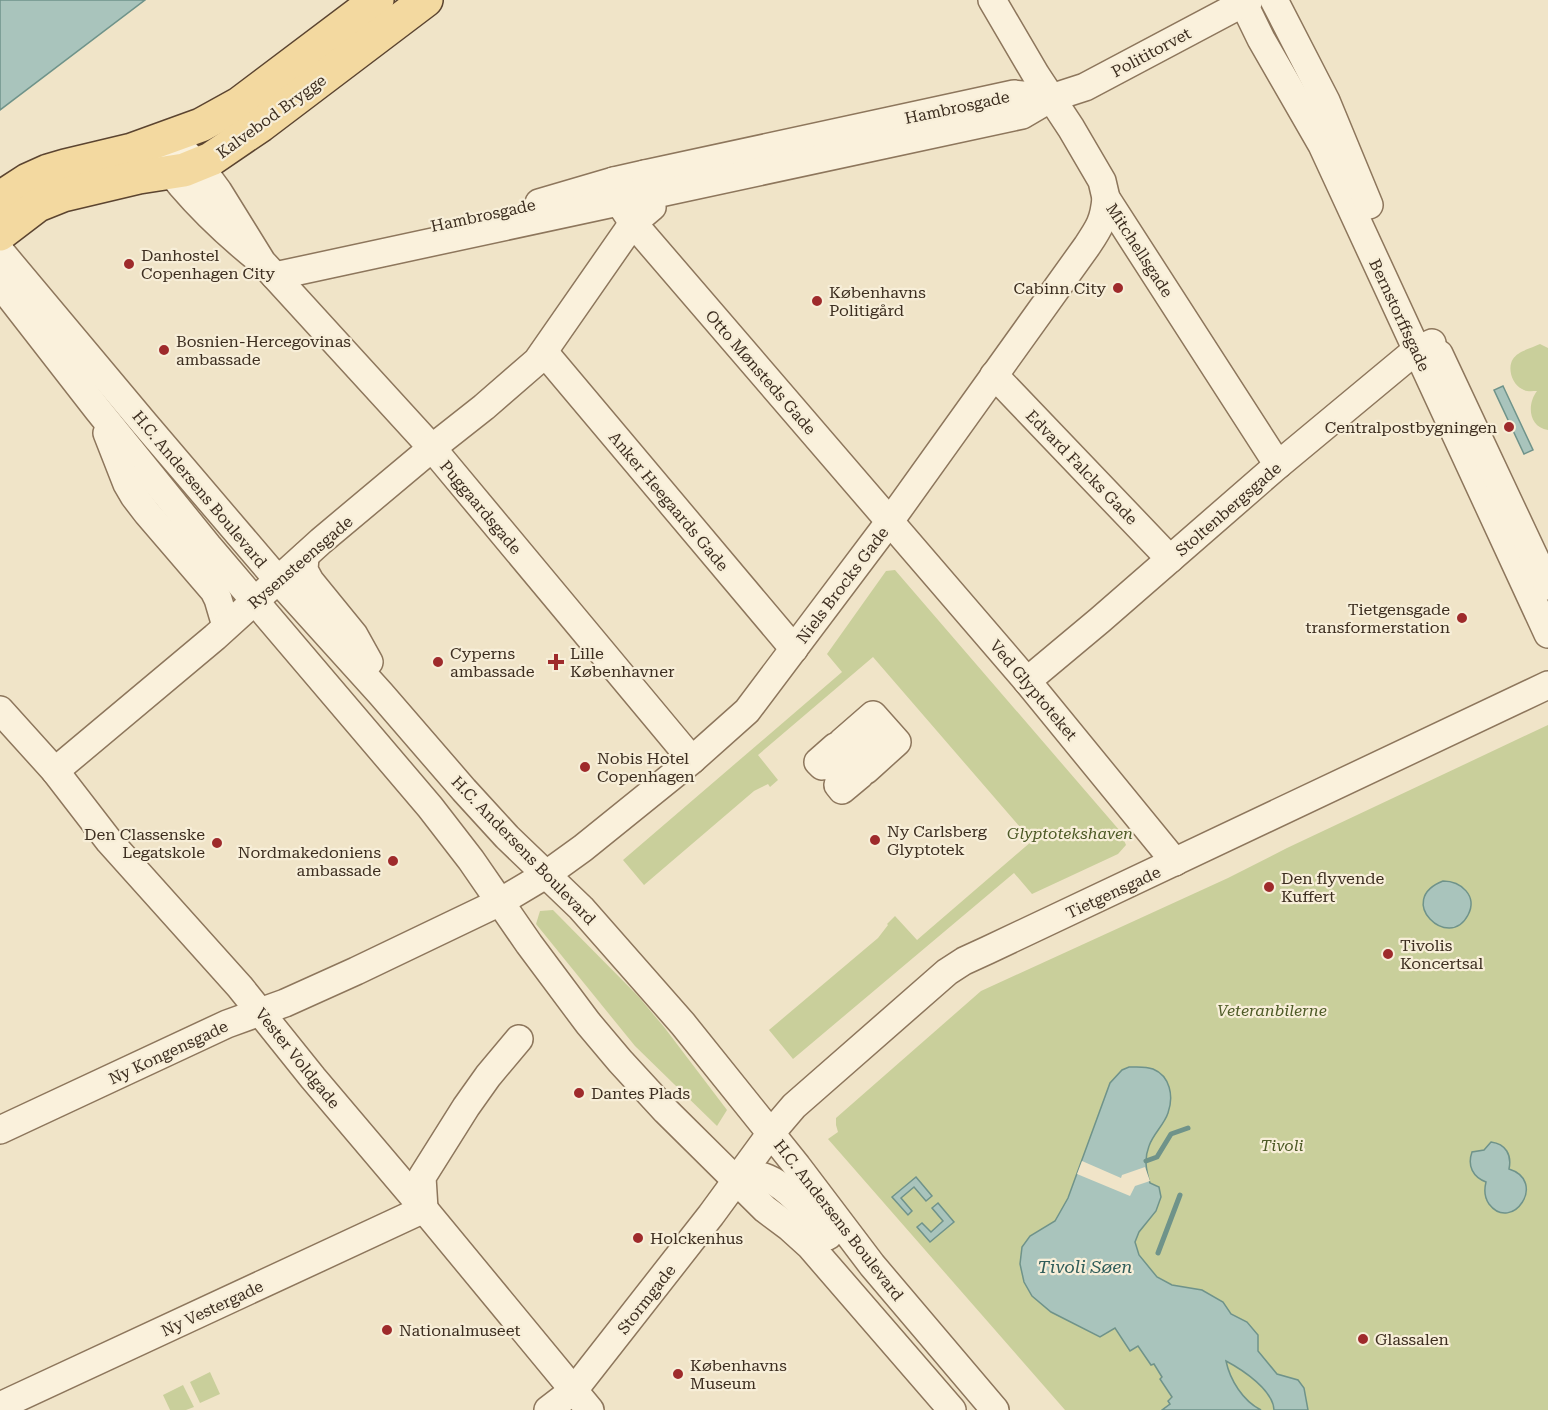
<svg xmlns="http://www.w3.org/2000/svg" width="1548" height="1410" font-family="'Roboto Serif',serif">
  <style>
    .green { fill: #c9cf9b }
    .water { fill: #a9c4bc; stroke: #6f938a; stroke-width: 1.5 }
    .pier { fill: #f0e4c8 }
    .lines { fill: none; stroke-linecap: round; stroke-linejoin: round }
    .stream { stroke: #6f938a; stroke-width: 5 }
    .minor-casing { stroke: #8d765c; stroke-width: 30 }
    .major-casing { stroke: #5b4430; stroke-width: 36 }
    .minor { stroke: #faf1dc; stroke-width: 27 }
    .major { stroke: #f3d9a0; stroke-width: 33 }
    .poi-dot { fill: #9e2a2b; stroke: #f7eed8; stroke-width: 2 }
    .labels { text-anchor: middle; stroke-width: 4.5; stroke-linejoin: round; paint-order: stroke }
    .street-label { font-size: 16px; fill: #3d2e20; stroke: #f7eed8 }
    .poi-label { font-size: 16px; fill: #3d2e20; stroke: #f7eed8; text-anchor: start }
    .park-label { font-size: 16px; font-style: italic; fill: #4d5a26; stroke: #f7eed8 }
    .water-label { font-size: 18px; font-style: italic; fill: #2f5d5a; stroke: #f7eed8 }
  </style>
  <rect width="100%" height="100%" fill="#f0e4c8"/>
  <g class="green">
    <path d="M1540 344 1548 348V430C1528 427 1527 404 1537 391 1532 391 1526 392 1522 389 1512 384 1507 368 1513 359 1518 351 1532 348 1540 344Z"/>
    <polygon points="895,570 1120,831 1126,845 1118,854 1032,894 1014,873 793,1059 769,1030 878,938 888,925 887,924 895,916 917,940 1032,841 873,657 758,755 778,780 770,787 768,784 754,791 644,885 623,860 842,672 827,654 886,571"/>
    <polygon points="1548,725 1548,1410 1065,1410 828,1139 838,1132 836,1125 836,1118 981,991 1228,878 1287,848"/>
    <polygon points="553,910 638,996 664,1027 727,1110 717,1126 635,1046 536,924 540,911"/>
    <polygon points="210,1372 220,1394 200,1403 190,1382"/>
    <polygon points="183,1385 194,1407 186,1410 170,1410 163,1395"/>
  </g>
  <g class="water">
    <polygon points="0,0 145,0 0,110"/>
    <polygon points="1503,386 1533,450 1524,454 1494,390"/>
    <path d="M1443 881C1461 881 1478 896 1468 915 1449 952 1394 900 1443 881Z"/>
    <path d="M1129 1067C1137 1067 1145 1066 1153 1069 1170 1076 1174 1096 1168 1113 1164 1125 1153 1134 1149 1146 1144 1159 1146 1170 1150 1183L1159 1187 1161 1197 1156 1211 1139 1232 1135 1242 1139 1255 1157 1277 1172 1285 1202 1290 1223 1302 1231 1314 1247 1322 1258 1335V1351L1277 1374 1298 1380 1304 1388 1308 1410H1274C1273 1390 1243 1370 1226 1361 1230 1380 1243 1401 1261 1410H1162L1170 1404 1168 1401 1172 1397 1160 1379 1162 1377 1154 1364 1151 1365 1138 1346 1130 1351 1115 1328 1100 1337 1051 1312 1032 1296 1024 1282 1020 1264 1022 1247 1030 1236 1055 1221 1068 1198 1110 1083 1122 1070Z"/>
    <path d="M1491 1142C1506 1144 1512 1155 1509 1169 1548 1181 1512 1234 1489 1204 1484 1197 1484 1190 1486 1182 1473 1177 1467 1166 1472 1152L1484 1150Z"/>
    <polygon points="916,1177 932,1196 926,1201 914,1187 901,1198 912,1211 908,1215 892,1197"/>
    <polygon points="938,1203 954,1222 930,1242 917,1227 922,1223 931,1232 943,1221 932,1208"/>
  </g>
  <polygon class="pier" points="1082,1161 1121,1178 1122,1175 1145,1167 1150,1181 1135,1186 1130,1196 1077,1174"/>
  <g class="lines">
    <g class="stream">
      <polyline points="1146,1161 1157,1157 1171,1134 1188,1128"/>
      <polyline points="1158,1253 1180,1195"/>
    </g>
    <g class="minor-casing">
      <g id="minor">
        <polyline points="992,0 1036,75 1071,128 1102,181 1106,198 1278,465"/>
        <polyline points="1242,0 1261,39 1322,145 1548,634"/>
        <polyline points="1274,0 1326,101 1369,205"/>
        <polyline points="614,181 619,202 633,223 1027,681 1175,862"/>
        <polyline points="539,203 614,181 645,174 1014,94 1051,98"/>
        <polyline points="0,251 144,423 278,580 381,694 464,790 507,837 581,908 683,1024 797,1166 872,1265 995,1410"/>
        <path d="M262 262 218 191 207 176 184 151 174 144 162 140C162 146 161 153 163 158 166 168 175 177 181 185 205 213 233 239 262 262L432 448 692 760"/>
        <polyline points="275,276 1022,115 1051,98 1085,87 1249,0"/>
        <polyline points="0,284 98,410 208,546 430,807 471,860 529,944 588,1023 620,1061 666,1111 765,1209 789,1227 810,1246 952,1410"/>
        <polyline points="544,352 794,649"/>
        <polyline points="1439,354 1548,586"/>
        <polyline points="994,375 1170,559"/>
        <polyline points="107,433 127,484 134,496 147,513 214,591 218,599 226,626"/>
        <polyline points="305,556 304,570 310,581 354,635 369,662"/>
        <polyline points="1027,681 1100,620 1278,465 1408,357 1417,350 1432,343"/>
        <polyline points="0,710 55,771 109,841 240,987 313,1078 424,1209 590,1410"/>
        <polygon points="873,715 897,742 866,770 861,765 887,743 871,725 846,747 842,742"/>
        <polygon points="835,747 840,753 834,758 839,764 842,762 846,766 842,769 849,776 855,770 860,775 842,790 838,785 846,779 830,760 822,766 818,762"/>
        <polyline points="55,771 215,637 321,541 432,448 484,407 537,361 633,223 652,207 645,174"/>
        <path d="M0 1130 227 1024 285 1003 356 971 500 902 547 874 583 848 692 760 747 711 890 521 1087 246C1099 228 1104 221 1106 198"/>
        <path d="M737 1181C744 1179 752 1175 760 1176 785 1181 813 1217 828 1236"/>
        <polyline points="424,1209 422,1177 466,1107 488,1076 519,1039"/>
        <polyline points="0,1406 424,1209"/>
        <polyline points="548,1410 574,1390 711,1215 771,1133 794,1106 947,972 964,961 988,950 1548,685"/>
      </g>
    </g>
    <g class="major-casing">
      <g id="major">
        <polyline points="0,198 28,180 48,171 65,166 132,150 201,125 239,104 377,0"/>
        <polyline points="0,234 38,205 63,195 139,177 184,170 211,159 261,125 426,0"/>
      </g>
    </g>
    <use href="#minor" class="minor"/>
    <use href="#major" class="major"/>
  </g>
  <g class="poi-dot">
    <circle cx="129" cy="264" r="6"/>
    <circle cx="1118" cy="288" r="6"/>
    <circle cx="817" cy="301" r="6"/>
    <circle cx="164" cy="350" r="6"/>
    <circle cx="1509" cy="427" r="6"/>
    <circle cx="1462" cy="618" r="6"/>
    <circle cx="438" cy="662" r="6"/>
    <path d="M553 653h6v6h6v6h-6v6h-6v-6h-6v-6h6z"/>
    <circle cx="585" cy="767" r="6"/>
    <circle cx="875" cy="840" r="6"/>
    <circle cx="217" cy="843" r="6"/>
    <circle cx="393" cy="861" r="6"/>
    <circle cx="1269" cy="887" r="6"/>
    <circle cx="1388" cy="954" r="6"/>
    <circle cx="579" cy="1093" r="6"/>
    <circle cx="638" cy="1238" r="6"/>
    <circle cx="387" cy="1330" r="6"/>
    <circle cx="1363" cy="1339" r="6"/>
    <circle cx="678" cy="1374" r="6"/>
  </g>
  <g class="labels">
    <g class="street-label">
      <text transform="translate(1151 52) rotate(-28)" y="6">Polititorvet</text>
      <text transform="translate(957 107) rotate(-12)" y="6">Hambrosgade</text>
      <text transform="translate(271 116) rotate(-36)" y="6">Kalvebod Brygge</text>
      <text transform="translate(483 215) rotate(-12)" y="6">Hambrosgade</text>
      <text transform="translate(1140 250) rotate(57)" y="6">Mitchellsgade</text>
      <text transform="translate(1400 315) rotate(65)" y="6">Bernstorffsgade</text>
      <text transform="translate(761 372) rotate(49)" y="6">Otto Mønsteds Gade</text>
      <text transform="translate(1082 467) rotate(46)" y="6">Edvard Falcks Gade</text>
      <text transform="translate(200 489) rotate(50)" y="6">H.C. Andersens Boulevard</text>
      <text transform="translate(669 501) rotate(50)" y="6">Anker Heegaards Gade</text>
      <text transform="translate(481 507) rotate(50)" y="6">Puggaardsgade</text>
      <text transform="translate(1228 509) rotate(-41)" y="6">Stoltenbergsgade</text>
      <text transform="translate(300 562) rotate(-41)" y="6">Rysensteensgade</text>
      <text transform="translate(842 585) rotate(-53)" y="6">Niels Brocks Gade</text>
      <text transform="translate(1034 690) rotate(50)" y="6">Ved Glyptoteket</text>
      <text transform="translate(524 850) rotate(46)" y="6">H.C. Andersens Boulevard</text>
      <text transform="translate(1113 892) rotate(-25)" y="6">Tietgensgade</text>
      <text transform="translate(168 1052) rotate(-25)" y="6">Ny Kongensgade</text>
      <text transform="translate(298 1058) rotate(51)" y="6">Vester Voldgade</text>
      <text transform="translate(839 1220) rotate(52)" y="6">H.C. Andersens Boulevard</text>
      <text transform="translate(646 1299) rotate(-52)" y="6">Stormgade</text>
      <text transform="translate(212 1308) rotate(-25)" y="6">Ny Vestergade</text>
    </g>
    <g class="poi-label">
      <text x="141" y="261">Danhostel<tspan x="141" dy="18">Copenhagen City</tspan></text>
      <text x="1106" y="294" text-anchor="end">Cabinn City</text>
      <text x="829" y="298">Københavns<tspan x="829" dy="18">Politigård</tspan></text>
      <text x="176" y="347">Bosnien-Hercegovinas<tspan x="176" dy="18">ambassade</tspan></text>
      <text x="1497" y="433" text-anchor="end">Centralpostbygningen</text>
      <text x="1450" y="615" text-anchor="end">Tietgensgade<tspan x="1450" dy="18">transformerstation</tspan></text>
      <text x="450" y="659">Cyperns<tspan x="450" dy="18">ambassade</tspan></text>
      <text x="570" y="659">Lille<tspan x="570" dy="18">Københavner</tspan></text>
      <text x="597" y="764">Nobis Hotel<tspan x="597" dy="18">Copenhagen</tspan></text>
      <text x="887" y="837">Ny Carlsberg<tspan x="887" dy="18">Glyptotek</tspan></text>
      <text x="205" y="840" text-anchor="end">Den Classenske<tspan x="205" dy="18">Legatskole</tspan></text>
      <text x="381" y="858" text-anchor="end">Nordmakedoniens<tspan x="381" dy="18">ambassade</tspan></text>
      <text x="1281" y="884">Den flyvende<tspan x="1281" dy="18">Kuffert</tspan></text>
      <text x="1400" y="951">Tivolis<tspan x="1400" dy="18">Koncertsal</tspan></text>
      <text x="591" y="1099">Dantes Plads</text>
      <text x="650" y="1244">Holckenhus</text>
      <text x="399" y="1336">Nationalmuseet</text>
      <text x="1375" y="1345">Glassalen</text>
      <text x="690" y="1371">Københavns<tspan x="690" dy="18">Museum</tspan></text>
    </g>
    <g class="park-label">
      <text x="1070" y="839">Glyptotekshaven</text>
      <text x="1272" y="1016">Veteranbilerne</text>
      <text x="1282" y="1151">Tivoli</text>
    </g>
    <g class="water-label">
      <text x="1085" y="1273">Tivoli Søen</text>
    </g>
  </g>
</svg>
